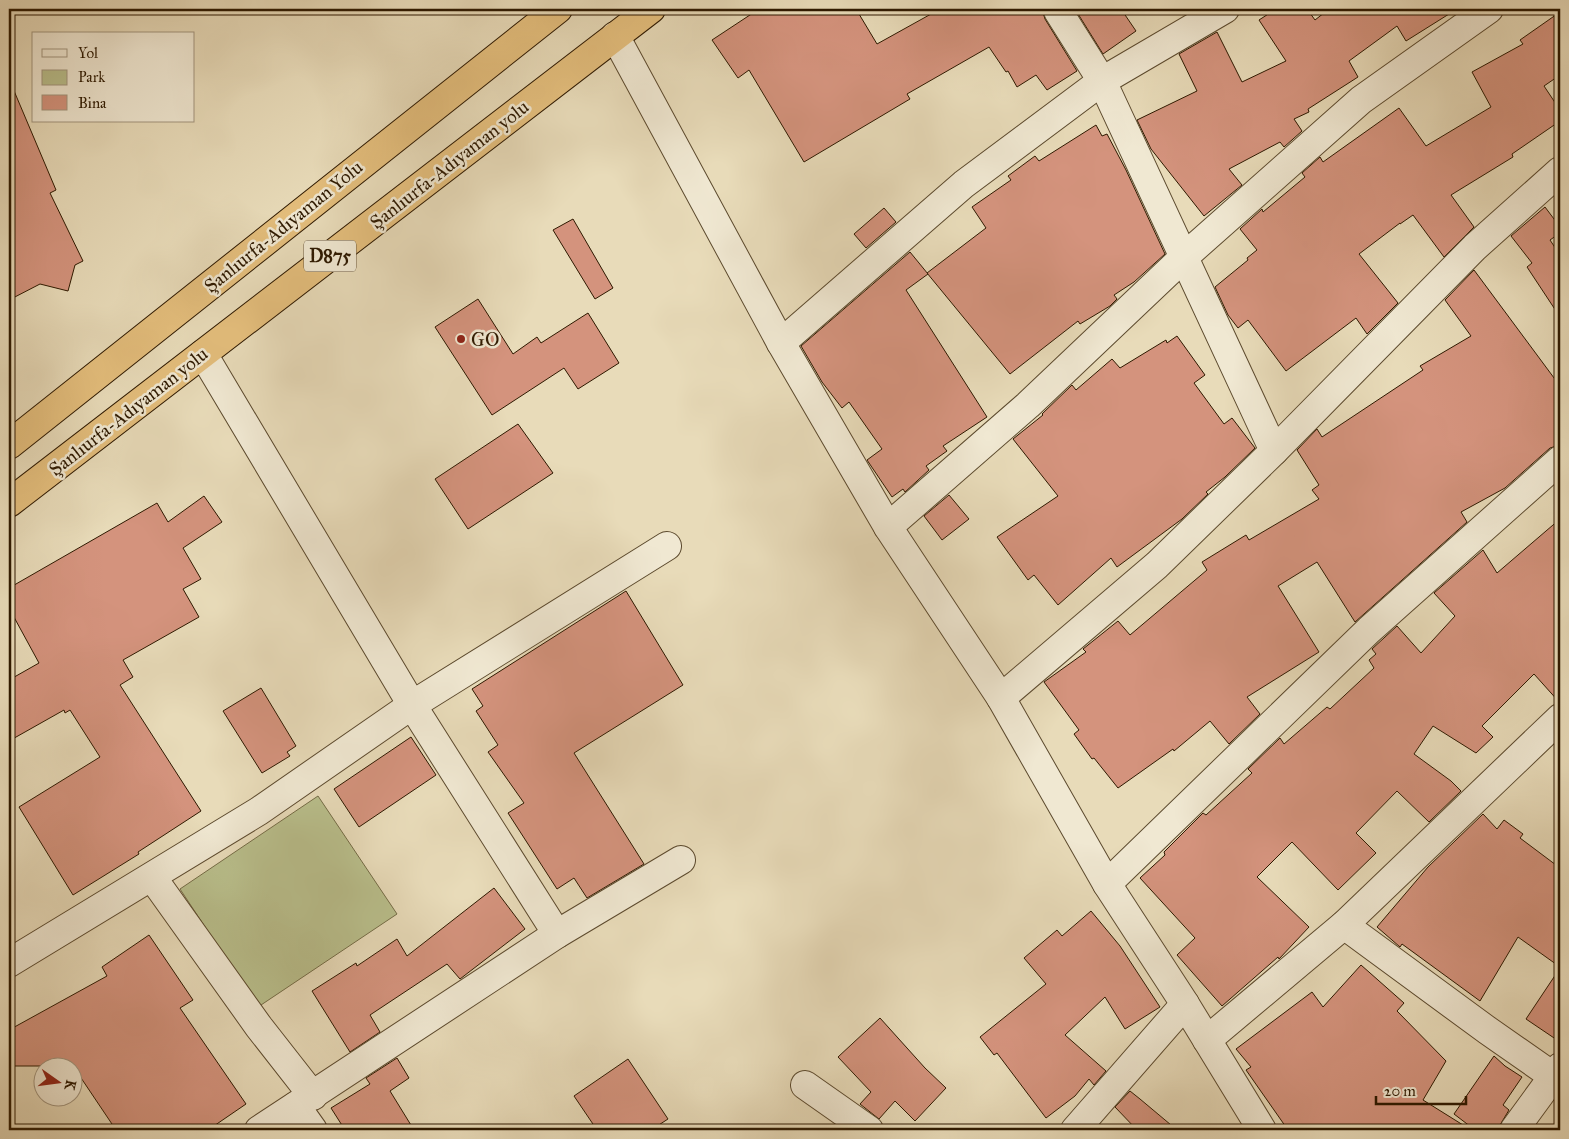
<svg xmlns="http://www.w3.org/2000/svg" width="1569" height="1139" font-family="'IM FELL Great Primer',serif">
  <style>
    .green { fill: #b9bf8c; stroke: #746c46 }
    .building { fill: #d4937d; stroke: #2e1900 }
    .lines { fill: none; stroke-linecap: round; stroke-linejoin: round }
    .minor-casing { stroke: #5c4a2e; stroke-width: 30 }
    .trunk-casing { stroke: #2e1900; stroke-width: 30 }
    .minor { stroke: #f0e8d2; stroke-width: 28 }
    .trunk { stroke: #e4be7c; stroke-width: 28 }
    .poi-dot { fill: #8f2418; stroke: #f0e8d2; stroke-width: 2 }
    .labels { text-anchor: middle; stroke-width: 5; stroke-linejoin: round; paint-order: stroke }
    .shield { fill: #f0e8d2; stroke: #68573f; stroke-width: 1 }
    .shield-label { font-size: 18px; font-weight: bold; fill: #2e1900 }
    .street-label { font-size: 19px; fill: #2e1900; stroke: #f0e8d2 }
    .poi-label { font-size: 19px; fill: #2e1900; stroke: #f0e8d2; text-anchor: start }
  </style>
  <rect width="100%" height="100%" fill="#e8dbb9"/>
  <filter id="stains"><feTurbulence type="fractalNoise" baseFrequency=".004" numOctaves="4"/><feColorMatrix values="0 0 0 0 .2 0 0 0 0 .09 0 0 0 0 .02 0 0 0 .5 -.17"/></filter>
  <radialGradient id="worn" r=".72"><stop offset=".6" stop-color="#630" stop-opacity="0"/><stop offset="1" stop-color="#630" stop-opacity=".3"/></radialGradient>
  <polygon class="green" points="318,796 397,914 258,1007 180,889"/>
  <g class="building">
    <polygon points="759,9 856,9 877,44 940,9 1042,9 1045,19 1077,71 1047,90 1036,75 1017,87 1008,71 1006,72 989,47 907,94 910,99 804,162 749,70 738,78 712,40"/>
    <polygon points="1075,9 1121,9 1136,31 1103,54"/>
    <polygon points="1276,9 1307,9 1315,20 1329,9 1457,9 1406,41 1397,26 1349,61 1358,77 1308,109 1309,112 1294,119 1302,131 1284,147 1280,142 1229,169 1242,185 1204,216 1151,149 1137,120 1197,91 1179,54 1217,32 1242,82 1286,61 1259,20"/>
    <polygon points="1560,12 1560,75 1544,86 1560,110 1560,121 1512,154 1513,157 1451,195 1474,227 1444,257 1413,215 1400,224 1400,223 1359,254 1398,303 1367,334 1356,318 1286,371 1248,320 1238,328 1228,315 1215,287 1248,260 1247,258 1257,250 1240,229 1262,209 1263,212 1305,177 1302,173 1320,157 1323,162 1399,108 1426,146 1491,107 1472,72 1523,44 1520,40"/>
    <polygon points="9,79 56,190 50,193 83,261 75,265 68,291 40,284 9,300"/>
    <polygon points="1096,125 1102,136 1107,134 1126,170 1165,254 1134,282 1114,295 1117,299 1110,306 1080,324 1078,321 1010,374 927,273 986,228 972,207 1011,180 1008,176 1035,156 1039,161"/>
    <polygon points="1545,207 1560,227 1560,233 1550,240 1560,255 1560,317 1527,267 1532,263 1511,236"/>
    <polygon points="884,208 896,222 866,248 854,234"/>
    <polygon points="573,219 613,288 595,299 553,230"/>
    <polygon points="910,252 928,274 906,290 987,417 943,446 947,451 926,466 929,470 905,492 903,489 892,497 867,460 882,449 849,402 842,408 822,382 801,346"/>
    <polygon points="1474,270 1560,386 1560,445 1550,448 1505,488 1461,512 1467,522 1355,622 1317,562 1278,586 1319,652 1247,697 1260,714 1229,744 1210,721 1174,751 1173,749 1118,788 1094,758 1092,759 1074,734 1079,730 1044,682 1086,652 1083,649 1118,621 1130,635 1207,570 1202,562 1246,535 1249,540 1319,499 1312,490 1319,485 1297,450 1317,429 1322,437 1423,370 1420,366 1471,336 1445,300"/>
    <polygon points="478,299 513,354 537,337 541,343 588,313 619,363 578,389 564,368 492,415 435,327"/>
    <polygon points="1177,336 1205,375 1194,383 1224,424 1232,418 1255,448 1225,477 1206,492 1208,494 1182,519 1117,567 1111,558 1058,605 1034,575 1028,580 997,537 1058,496 1013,439 1043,415 1042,414 1072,385 1076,390 1112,359 1120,368 1166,340 1167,343"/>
    <polygon points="518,424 553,473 468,529 435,479"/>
    <polygon points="949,495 969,519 942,540 924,516"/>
    <polygon points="204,496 222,522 183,548 201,579 183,589 199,617 123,660 133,677 120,685 201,811 138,852 139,854 73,895 19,807 100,757 70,710 65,713 64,710 9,741 9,680 39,663 9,608 9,588 157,503 168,522"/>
    <polygon points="1560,519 1560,703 1534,674 1482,726 1493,737 1476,753 1433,726 1414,754 1451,781 1461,791 1429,822 1397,791 1356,833 1376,853 1338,890 1292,842 1257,877 1309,927 1279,959 1278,957 1222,1006 1177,955 1195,938 1140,878 1165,855 1164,852 1203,813 1206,815 1252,773 1248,769 1280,738 1284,744 1327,707 1330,709 1374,668 1369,660 1376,654 1372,649 1397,626 1421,653 1455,616 1434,593 1483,550 1497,573"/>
    <polygon points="626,591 683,685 574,753 644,864 587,898 574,878 557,889 508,813 524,803 488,752 498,745 476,711 483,706 472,689"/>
    <polygon points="261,688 296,746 287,752 290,756 262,773 223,711"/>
    <polygon points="411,737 436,775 359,827 334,789"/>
    <polygon points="1483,814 1497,829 1504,820 1523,834 1520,838 1560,868 1560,967 1518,937 1480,1001 1402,944 1400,947 1377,927 1428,867"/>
    <polygon points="494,888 525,929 460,979 447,964 370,1015 380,1032 350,1052 312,991 356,963 357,966 397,939 407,956"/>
    <polygon points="1091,911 1120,946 1160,1007 1125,1029 1105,997 1065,1035 1106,1071 1094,1085 1089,1079 1075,1096 1046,1118 997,1053 994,1055 980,1037 1046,984 1024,958 1057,930 1062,936"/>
    <polygon points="149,935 193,1000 180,1008 246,1104 208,1130 116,1130 73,1066 9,1066 9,1030 107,976 102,967"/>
    <polygon points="1361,965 1404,1003 1397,1011 1446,1061 1423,1100 1471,1130 1288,1130 1246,1070 1251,1067 1236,1049 1312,992 1323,1007"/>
    <polygon points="1560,968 1560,1042 1526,1019"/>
    <polygon points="880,1018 925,1068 946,1088 915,1121 895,1101 879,1119 860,1104 871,1092 838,1057"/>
    <polygon points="1494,1056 1505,1066 1522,1077 1503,1105 1509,1110 1497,1130 1475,1130 1454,1114"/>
    <polygon points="397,1058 409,1078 390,1091 414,1130 345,1130 331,1108 370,1084 366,1078"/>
    <polygon points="628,1059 668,1119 651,1130 597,1130 574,1096"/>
    <polygon points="1130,1091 1140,1099 1177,1130 1137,1130 1115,1107"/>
  </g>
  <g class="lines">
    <g class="minor-casing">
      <g id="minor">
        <polyline points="1058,9 1058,11 1102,81 1274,451"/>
        <polyline points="615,36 781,343 888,527 1001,698 1107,884 1185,1004 1262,1130"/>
        <polyline points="781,343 964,184 1102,81 1225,9"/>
        <polyline points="203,354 412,705 557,934"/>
        <polyline points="888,527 1028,405 1184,257 1361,100 1489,9"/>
        <polyline points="1001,698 1157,565 1274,451 1475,247 1560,171"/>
        <polyline points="152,877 259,1027 313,1096"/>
        <polyline points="1107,884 1369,630 1560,460"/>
        <polyline points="1344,925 1487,1030 1560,1081"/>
        <polyline points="9,963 259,811 412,705 667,546"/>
        <polyline points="1207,1040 1344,925 1560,718"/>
        <polyline points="805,1085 869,1130"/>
        <polyline points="296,1106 313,1130"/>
        <polyline points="259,1130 557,934 681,860"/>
        <polyline points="1075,1130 1185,1004"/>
        <polyline points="1514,1130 1560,1067"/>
      </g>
    </g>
    <g class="trunk-casing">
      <g id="trunk">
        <polyline points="9,445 558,9"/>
        <polyline points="9,503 651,9"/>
      </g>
    </g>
    <use href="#minor" class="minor"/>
    <use href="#trunk" class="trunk"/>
  </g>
  <circle class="poi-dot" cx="461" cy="339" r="5"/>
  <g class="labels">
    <rect class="shield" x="304" y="240.5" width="52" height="31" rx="4"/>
    <g class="shield-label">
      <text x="330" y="262">D875</text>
    </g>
    <g class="street-label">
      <text transform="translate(449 164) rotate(-38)" y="7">Şanlıurfa-Adıyaman yolu</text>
      <text transform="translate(283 226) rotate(-39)" y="7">Şanlıurfa-Adıyaman Yolu</text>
      <text transform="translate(128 411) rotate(-38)" y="7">Şanlıurfa-Adıyaman yolu</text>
    </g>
    <g class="poi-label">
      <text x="471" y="346">GO</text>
    </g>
  </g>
  <rect width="1569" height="1139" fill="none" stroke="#e8dbb9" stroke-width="30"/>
  <rect x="10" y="10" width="1549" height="1119" fill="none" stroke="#2e1900" stroke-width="2.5"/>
  <rect x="15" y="15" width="1539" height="1109" fill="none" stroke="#2e1900"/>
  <rect x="32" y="32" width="162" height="90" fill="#f0e8d2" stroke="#a2957e"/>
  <rect x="42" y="49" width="25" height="8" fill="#f0e8d2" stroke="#a2957e"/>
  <text x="78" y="58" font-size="15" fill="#2e1900">Yol</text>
  <rect x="42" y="70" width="25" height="15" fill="#b9bf8c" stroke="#a2957e"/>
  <text x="78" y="82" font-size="15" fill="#2e1900">Park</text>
  <rect x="42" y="95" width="25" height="15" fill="#d4937d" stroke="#a2957e"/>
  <text x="78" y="108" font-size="15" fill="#2e1900">Bina</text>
  <g transform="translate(58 1082) rotate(104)"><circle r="24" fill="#f0e8d2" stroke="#a2957e"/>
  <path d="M0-4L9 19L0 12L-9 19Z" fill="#8f2418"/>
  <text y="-8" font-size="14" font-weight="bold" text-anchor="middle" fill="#2e1900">K</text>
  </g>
  <path d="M1376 1096v8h90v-8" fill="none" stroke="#2e1900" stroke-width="2.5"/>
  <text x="1384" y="1096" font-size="15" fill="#2e1900" stroke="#f0e8d2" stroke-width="4" paint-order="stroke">20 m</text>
  <rect width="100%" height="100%" filter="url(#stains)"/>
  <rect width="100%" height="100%" fill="url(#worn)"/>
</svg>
